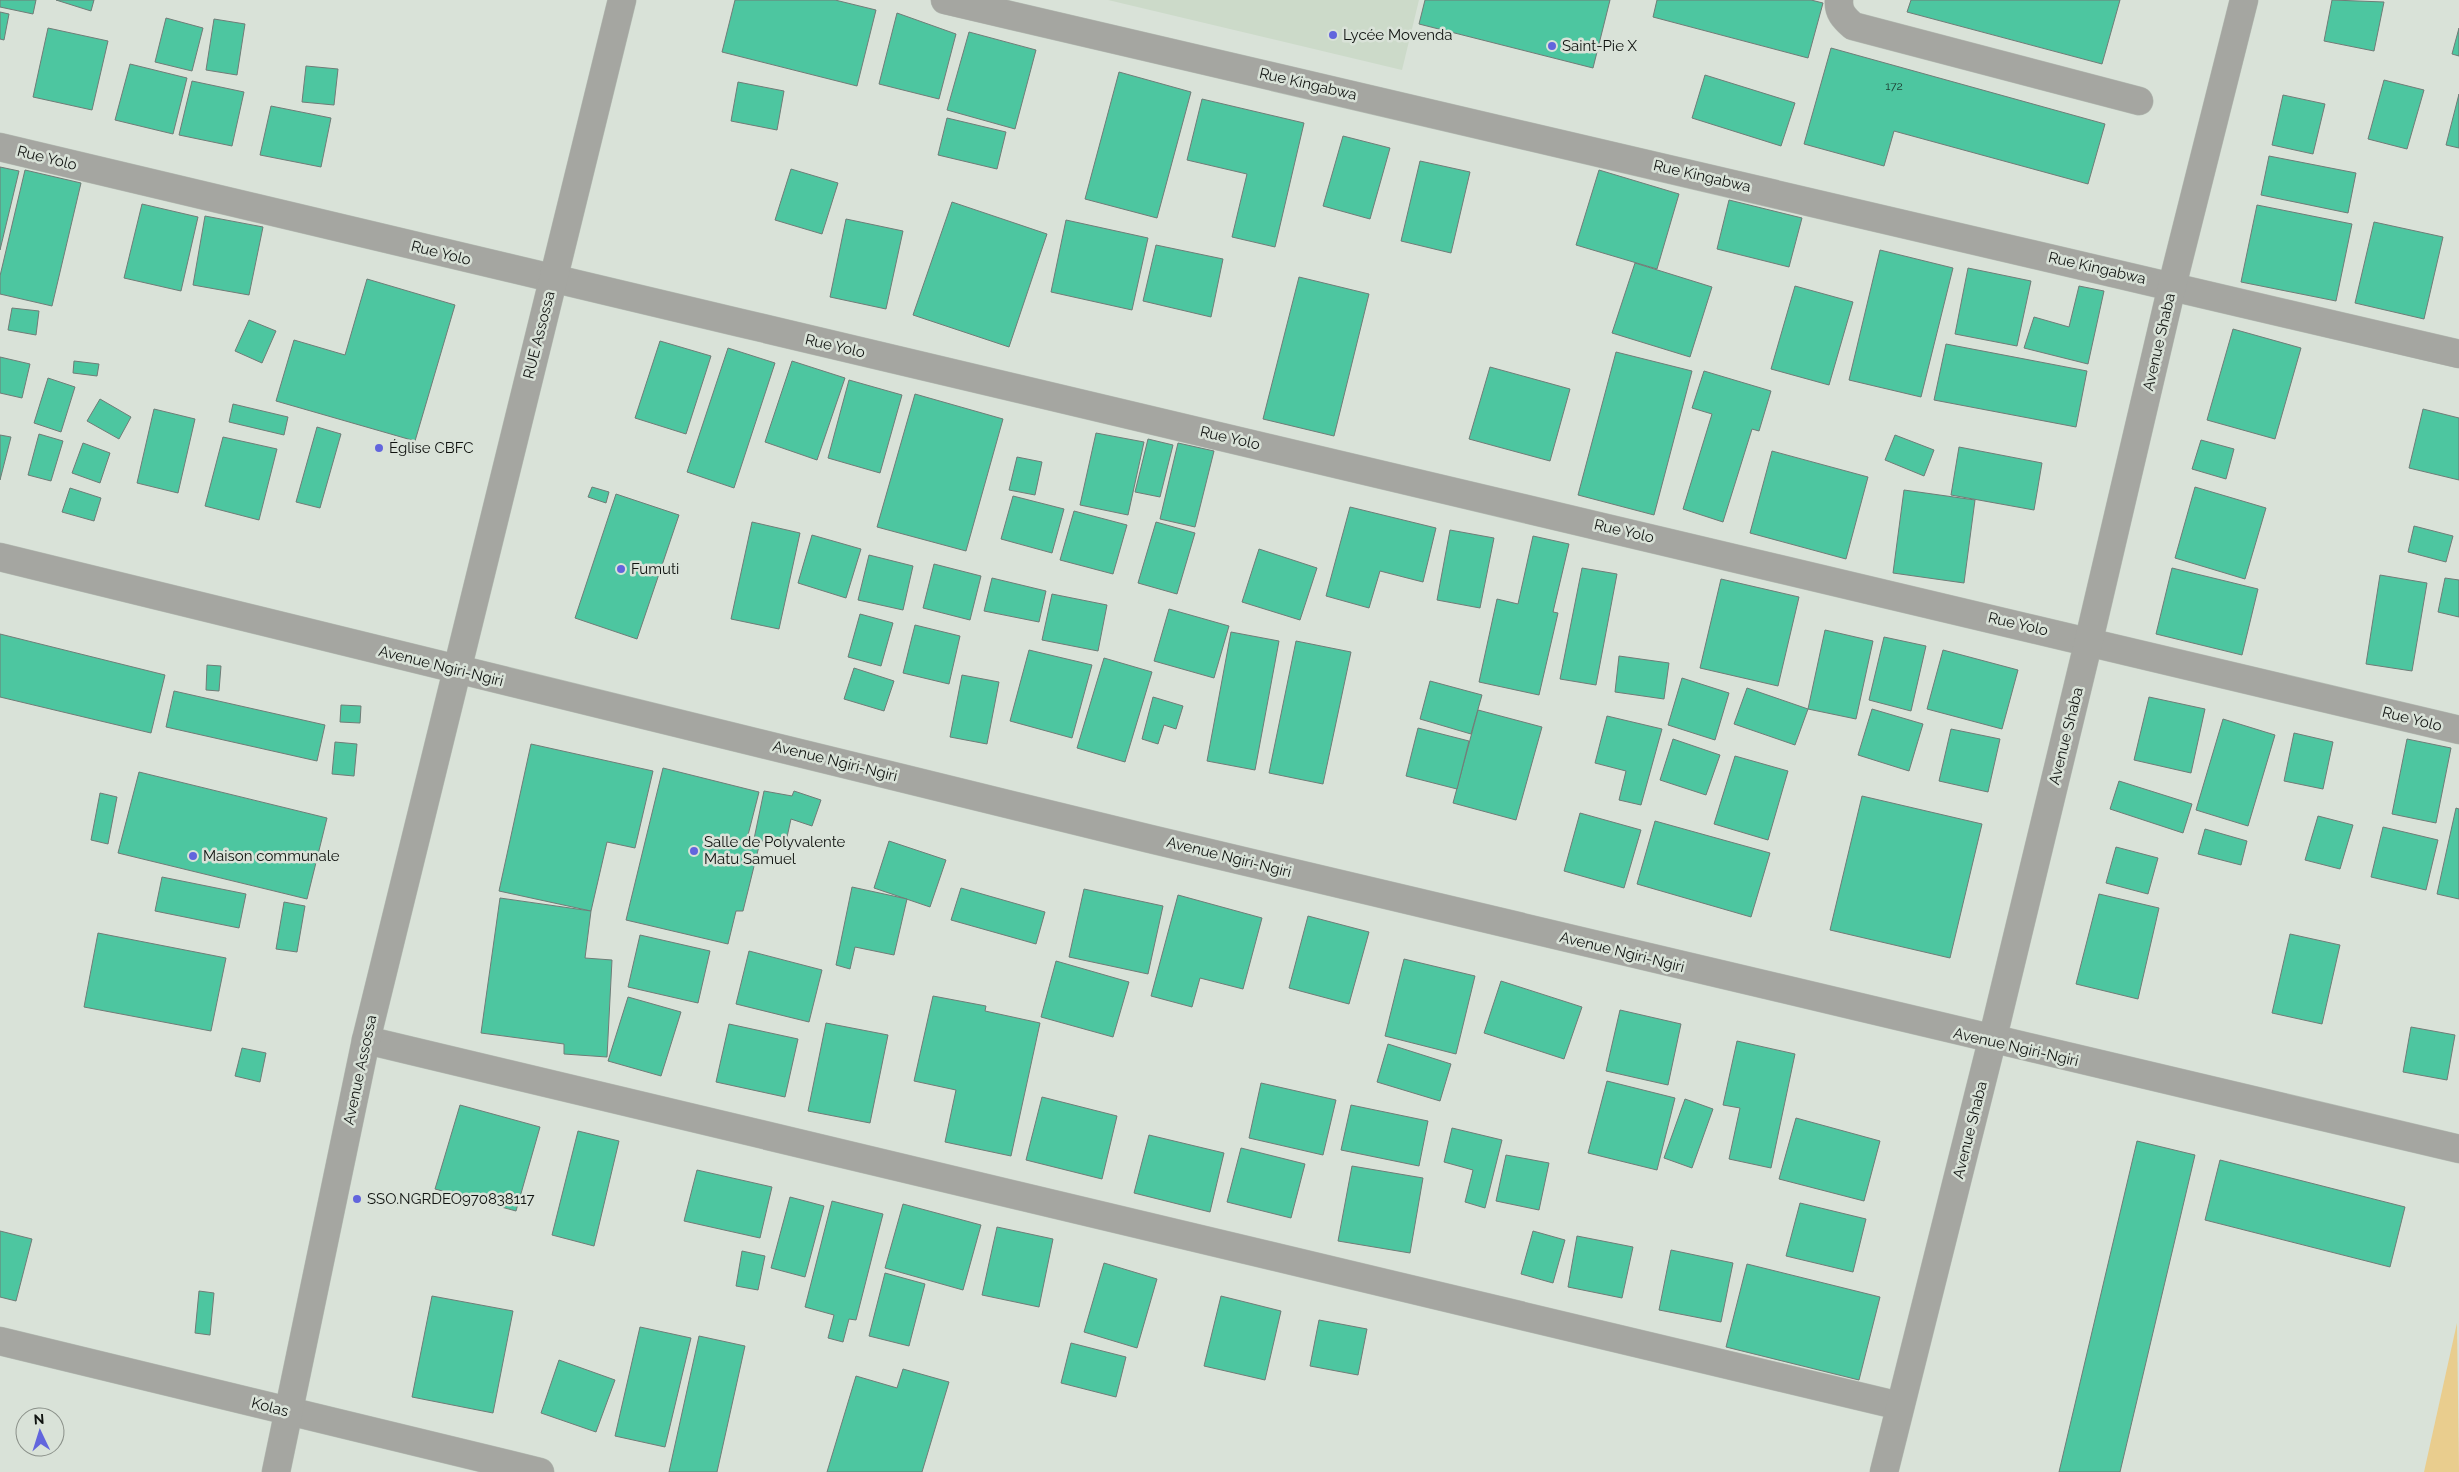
<svg xmlns="http://www.w3.org/2000/svg" width="2459" height="1472" font-family="Raleway,sans-serif">
  <style>
    .built { fill: #ccdac9 }
    .green { fill: #e9cd8e }
    .building { fill: #4dc6a0; stroke: #707c77 }
    .lines { fill: none; stroke-linecap: round; stroke-linejoin: round }
    .minor-casing { stroke: #b5bdb4; stroke-width: 29 }
    .minor { stroke: #a5a6a1; stroke-width: 28 }
    .poi-dot { fill: #6265dd; stroke: #d9e2d8; stroke-width: 2 }
    .labels { text-anchor: middle; stroke-width: 5; stroke-linejoin: round; paint-order: stroke }
    .number-label { font-size: 12px; fill: #1f4034 }
    .poi-label { font-size: 15px; fill: #101310; stroke: #d9e2d8; text-anchor: start }
    .street-label { font-size: 15px; fill: #101310; stroke: #d9e2d8 }
  </style>
  <rect width="100%" height="100%" fill="#d9e2d8"/>
  <polygon class="built" points="1108,0 1419,0 1402,70"/>
  <polygon class="green" points="2457,1323 2459,1472 2424,1472"/>
  <g class="building">
    <polygon points="0,0 36,0 33,14 0,7"/>
    <polygon points="56,0 94,0 91,11"/>
    <polygon points="735,0 835,0 876,10 857,86 722,52"/>
    <polygon points="1425,0 1610,0 1593,68 1419,24"/>
    <polygon points="1657,0 1811,0 1823,3 1808,58 1653,17"/>
    <polygon points="1911,0 2120,0 2102,64 1907,12"/>
    <polygon points="2332,0 2384,2 2374,51 2324,41"/>
    <polygon points="0,12 9,14 4,40 0,39"/>
    <polygon points="897,13 956,34 939,99 879,84"/>
    <polygon points="166,18 203,28 192,71 155,62"/>
    <polygon points="214,19 245,24 237,75 206,70"/>
    <polygon points="48,28 108,41 92,110 33,97"/>
    <polygon points="2459,28 2459,56 2452,54"/>
    <polygon points="969,32 1036,50 1015,129 947,110"/>
    <polygon points="1831,48 2105,124 2088,184 1894,131 1884,166 1804,144"/>
    <polygon points="130,64 187,78 173,134 115,120"/>
    <polygon points="306,66 338,69 334,105 302,102"/>
    <polygon points="1119,72 1191,92 1157,218 1085,199"/>
    <polygon points="1705,75 1795,103 1781,146 1692,118"/>
    <polygon points="2384,80 2424,90 2407,149 2368,139"/>
    <polygon points="192,81 244,92 232,146 179,135"/>
    <polygon points="738,82 784,91 777,130 731,121"/>
    <polygon points="2459,94 2459,148 2446,145"/>
    <polygon points="2283,95 2325,104 2313,154 2272,145"/>
    <polygon points="1202,99 1304,123 1275,247 1232,237 1247,174 1187,160"/>
    <polygon points="271,106 331,118 321,167 260,155"/>
    <polygon points="947,118 1006,132 997,169 938,155"/>
    <polygon points="1343,136 1390,148 1370,219 1323,206"/>
    <polygon points="2269,156 2356,173 2348,213 2261,195"/>
    <polygon points="1420,161 1470,172 1451,253 1401,241"/>
    <polygon points="0,167 19,171 0,250"/>
    <polygon points="791,169 838,183 822,234 775,220"/>
    <polygon points="25,170 81,183 52,306 0,294 0,276"/>
    <polygon points="1599,170 1679,194 1657,269 1576,245"/>
    <polygon points="1729,200 1802,218 1789,267 1717,249"/>
    <polygon points="952,202 1047,234 1009,347 913,315"/>
    <polygon points="142,204 198,217 181,291 124,278"/>
    <polygon points="2257,205 2352,224 2336,301 2241,282"/>
    <polygon points="205,216 263,227 249,295 193,285"/>
    <polygon points="846,219 903,231 886,309 830,297"/>
    <polygon points="1066,220 1148,238 1132,310 1051,292"/>
    <polygon points="2374,222 2443,237 2424,319 2355,303"/>
    <polygon points="1156,245 1223,259 1211,317 1143,301"/>
    <polygon points="1880,250 1953,268 1921,397 1849,380"/>
    <polygon points="1635,263 1712,287 1690,357 1612,333"/>
    <polygon points="1968,268 2031,281 2017,346 1955,334"/>
    <polygon points="1299,277 1369,294 1334,436 1263,419"/>
    <polygon points="367,279 455,305 415,441 276,401 294,340 345,355"/>
    <polygon points="1795,286 1853,302 1829,385 1771,369"/>
    <polygon points="2079,286 2104,291 2088,364 2024,348 2034,317 2069,327"/>
    <polygon points="12,308 39,311 36,335 8,330"/>
    <polygon points="249,320 276,331 262,363 235,351"/>
    <polygon points="2233,329 2301,348 2275,439 2207,420"/>
    <polygon points="660,341 711,356 686,434 635,418"/>
    <polygon points="1946,344 2087,371 2076,427 1934,400"/>
    <polygon points="728,348 775,363 734,488 687,472"/>
    <polygon points="1616,352 1692,371 1654,515 1578,495"/>
    <polygon points="0,357 30,364 22,398 0,393"/>
    <polygon points="74,361 99,364 97,376 73,373"/>
    <polygon points="792,361 845,378 817,460 765,442"/>
    <polygon points="1490,367 1570,389 1550,461 1469,439"/>
    <polygon points="1704,371 1771,391 1759,431 1752,429 1723,522 1683,509 1712,414 1692,408"/>
    <polygon points="48,378 75,387 61,432 34,423"/>
    <polygon points="849,380 902,395 880,473 828,458"/>
    <polygon points="915,394 1003,419 966,551 877,527"/>
    <polygon points="100,399 131,417 119,439 87,421"/>
    <polygon points="233,404 288,417 284,435 229,422"/>
    <polygon points="154,409 195,419 178,493 137,483"/>
    <polygon points="2423,409 2459,418 2459,480 2409,468"/>
    <polygon points="317,427 341,434 320,508 296,502"/>
    <polygon points="1096,433 1144,442 1128,515 1080,505"/>
    <polygon points="39,434 63,441 51,481 28,475"/>
    <polygon points="0,435 11,437 0,480"/>
    <polygon points="1895,435 1934,450 1924,476 1885,460"/>
    <polygon points="223,437 277,449 259,520 205,506"/>
    <polygon points="1148,439 1173,445 1160,497 1135,492"/>
    <polygon points="2201,440 2234,449 2226,479 2192,469"/>
    <polygon points="83,443 110,453 100,483 72,473"/>
    <polygon points="1178,443 1214,451 1195,527 1160,519"/>
    <polygon points="1959,447 2042,463 2034,510 1951,495"/>
    <polygon points="1772,451 1868,477 1846,559 1750,533"/>
    <polygon points="1017,457 1042,462 1035,495 1009,490"/>
    <polygon points="592,487 609,492 606,503 588,497"/>
    <polygon points="2195,487 2266,508 2245,579 2175,558"/>
    <polygon points="70,488 101,498 94,521 62,512"/>
    <polygon points="1904,490 1975,500 1964,583 1893,573"/>
    <polygon points="616,494 679,515 637,639 575,618"/>
    <polygon points="1013,496 1064,509 1052,553 1001,539"/>
    <polygon points="1350,507 1436,528 1423,582 1380,571 1369,608 1326,596"/>
    <polygon points="1074,511 1127,525 1113,574 1060,560"/>
    <polygon points="752,522 800,533 779,629 731,619"/>
    <polygon points="1156,522 1195,533 1177,594 1138,583"/>
    <polygon points="2414,526 2453,536 2446,562 2408,552"/>
    <polygon points="1450,530 1494,538 1480,608 1437,600"/>
    <polygon points="812,535 861,549 846,598 798,583"/>
    <polygon points="1533,536 1569,544 1553,612 1558,613 1539,695 1479,682 1497,599 1518,604"/>
    <polygon points="1259,549 1317,568 1300,620 1242,602"/>
    <polygon points="869,555 913,566 903,610 858,600"/>
    <polygon points="934,564 981,576 970,620 923,608"/>
    <polygon points="1582,568 1617,574 1596,685 1560,679"/>
    <polygon points="2172,568 2258,589 2242,655 2156,634"/>
    <polygon points="2380,575 2427,583 2412,671 2366,664"/>
    <polygon points="992,578 1046,591 1039,622 984,611"/>
    <polygon points="2445,578 2459,580 2459,617 2438,612"/>
    <polygon points="1721,579 1799,597 1778,686 1700,668"/>
    <polygon points="1052,594 1107,605 1098,651 1042,640"/>
    <polygon points="1169,609 1229,626 1214,678 1154,661"/>
    <polygon points="860,614 893,623 881,666 848,657"/>
    <polygon points="915,625 960,636 949,684 903,673"/>
    <polygon points="1825,630 1873,641 1856,719 1808,709"/>
    <polygon points="1231,632 1279,641 1255,770 1207,761"/>
    <polygon points="0,634 165,675 151,733 0,697"/>
    <polygon points="1884,637 1926,646 1911,711 1869,700"/>
    <polygon points="1296,641 1351,652 1323,784 1269,773"/>
    <polygon points="1029,650 1092,665 1072,738 1010,721"/>
    <polygon points="1943,650 2018,670 2002,729 1927,709"/>
    <polygon points="1619,656 1669,663 1664,699 1615,692"/>
    <polygon points="1104,658 1152,672 1125,762 1077,748"/>
    <polygon points="207,665 221,666 219,691 206,690"/>
    <polygon points="854,668 894,681 884,711 844,699"/>
    <polygon points="962,675 999,682 987,744 950,737"/>
    <polygon points="1682,678 1729,693 1715,740 1668,725"/>
    <polygon points="1430,681 1482,695 1471,734 1420,719"/>
    <polygon points="1747,688 1808,709 1795,745 1734,724"/>
    <polygon points="174,691 325,725 317,761 166,727"/>
    <polygon points="1153,697 1183,706 1176,729 1164,725 1158,744 1142,739"/>
    <polygon points="2149,697 2205,709 2191,773 2134,760"/>
    <polygon points="341,705 361,706 360,723 340,722"/>
    <polygon points="1872,709 1923,724 1909,771 1858,755"/>
    <polygon points="1478,710 1542,727 1516,820 1453,803"/>
    <polygon points="1607,716 1662,729 1641,805 1619,800 1626,771 1595,763"/>
    <polygon points="2223,719 2275,735 2248,826 2196,810"/>
    <polygon points="1418,728 1469,741 1457,789 1406,776"/>
    <polygon points="1951,729 2000,739 1988,792 1939,781"/>
    <polygon points="2294,733 2333,742 2323,789 2284,781"/>
    <polygon points="1673,739 1720,755 1706,795 1660,780"/>
    <polygon points="2407,739 2451,748 2436,823 2392,814"/>
    <polygon points="335,742 357,744 354,776 332,774"/>
    <polygon points="531,744 653,771 635,848 607,842 591,911 499,891"/>
    <polygon points="1735,756 1788,771 1768,840 1714,824"/>
    <polygon points="663,768 759,792 747,839 760,842 743,911 736,911 728,944 626,920"/>
    <polygon points="139,772 327,818 307,899 118,853"/>
    <polygon points="2119,781 2192,804 2183,833 2110,809"/>
    <polygon points="764,791 792,796 794,791 821,800 812,826 791,819 785,846 754,839"/>
    <polygon points="100,793 117,797 108,844 91,840"/>
    <polygon points="1862,796 1982,824 1950,958 1830,930"/>
    <polygon points="2456,808 2459,809 2459,899 2437,894"/>
    <polygon points="1580,813 1641,830 1624,888 1564,871"/>
    <polygon points="2318,816 2353,825 2340,869 2305,860"/>
    <polygon points="1655,821 1770,853 1751,917 1637,884"/>
    <polygon points="2383,827 2438,840 2426,890 2371,877"/>
    <polygon points="2205,829 2247,841 2241,865 2198,854"/>
    <polygon points="889,841 946,860 930,907 874,888"/>
    <polygon points="2116,847 2158,858 2148,894 2106,883"/>
    <polygon points="162,877 246,894 239,928 155,911"/>
    <polygon points="852,887 907,899 894,955 855,947 850,969 836,965"/>
    <polygon points="961,888 1045,912 1036,944 951,920"/>
    <polygon points="1084,889 1163,906 1148,974 1069,957"/>
    <polygon points="2099,894 2159,908 2138,999 2076,984"/>
    <polygon points="1178,895 1262,918 1243,989 1200,978 1192,1007 1151,996"/>
    <polygon points="500,898 591,911 585,958 612,960 607,1057 564,1054 564,1044 481,1033"/>
    <polygon points="284,902 305,906 297,952 276,949"/>
    <polygon points="1308,916 1369,932 1349,1004 1289,988"/>
    <polygon points="98,933 226,958 211,1031 84,1007"/>
    <polygon points="2290,934 2340,945 2322,1024 2272,1013"/>
    <polygon points="640,935 710,951 698,1003 628,987"/>
    <polygon points="749,951 822,970 809,1022 736,1004"/>
    <polygon points="1404,959 1475,976 1456,1054 1385,1036"/>
    <polygon points="1056,961 1129,982 1113,1037 1041,1017"/>
    <polygon points="1501,981 1582,1007 1564,1059 1484,1033"/>
    <polygon points="933,996 986,1006 985,1011 1040,1023 1011,1156 945,1142 956,1090 914,1081"/>
    <polygon points="628,997 681,1012 661,1076 608,1061"/>
    <polygon points="1620,1010 1681,1024 1668,1085 1606,1071"/>
    <polygon points="826,1023 888,1035 870,1123 808,1111"/>
    <polygon points="729,1024 798,1039 785,1097 716,1082"/>
    <polygon points="2411,1027 2455,1035 2447,1080 2403,1072"/>
    <polygon points="1737,1041 1795,1054 1771,1168 1729,1159 1740,1108 1723,1105"/>
    <polygon points="1388,1044 1451,1064 1440,1101 1377,1082"/>
    <polygon points="242,1048 266,1053 260,1082 235,1076"/>
    <polygon points="1607,1081 1675,1098 1657,1170 1588,1153"/>
    <polygon points="1261,1083 1336,1100 1323,1155 1249,1138"/>
    <polygon points="1042,1097 1117,1116 1102,1179 1026,1160"/>
    <polygon points="1685,1099 1713,1109 1692,1168 1664,1158"/>
    <polygon points="460,1105 540,1127 516,1211 435,1189"/>
    <polygon points="1351,1105 1428,1121 1419,1166 1341,1150"/>
    <polygon points="1796,1118 1880,1141 1864,1201 1779,1179"/>
    <polygon points="1452,1128 1502,1140 1485,1208 1465,1202 1473,1170 1444,1162"/>
    <polygon points="578,1131 619,1141 594,1246 552,1235"/>
    <polygon points="1149,1135 1224,1153 1210,1212 1134,1193"/>
    <polygon points="2137,1141 2195,1155 2120,1472 2059,1472"/>
    <polygon points="1241,1148 1305,1164 1291,1218 1227,1202"/>
    <polygon points="1506,1155 1549,1163 1539,1210 1496,1201"/>
    <polygon points="2220,1160 2405,1207 2390,1267 2205,1220"/>
    <polygon points="1352,1166 1423,1178 1410,1253 1338,1241"/>
    <polygon points="697,1170 772,1187 760,1238 684,1221"/>
    <polygon points="790,1197 824,1206 805,1277 771,1268"/>
    <polygon points="832,1201 883,1214 856,1320 849,1319 843,1342 828,1338 834,1315 805,1307"/>
    <polygon points="1800,1203 1866,1219 1853,1272 1786,1256"/>
    <polygon points="903,1204 981,1225 963,1290 885,1268"/>
    <polygon points="997,1227 1053,1239 1039,1307 982,1295"/>
    <polygon points="0,1231 32,1239 16,1301 0,1297"/>
    <polygon points="1533,1231 1565,1240 1553,1283 1521,1274"/>
    <polygon points="1577,1236 1633,1247 1622,1298 1568,1287"/>
    <polygon points="1671,1250 1733,1263 1721,1322 1659,1310"/>
    <polygon points="742,1251 765,1256 758,1290 736,1286"/>
    <polygon points="1104,1263 1157,1279 1137,1348 1084,1332"/>
    <polygon points="1747,1264 1880,1297 1859,1380 1726,1347"/>
    <polygon points="885,1273 925,1284 909,1346 869,1336"/>
    <polygon points="199,1291 214,1293 210,1335 195,1333"/>
    <polygon points="432,1296 513,1311 493,1413 412,1397"/>
    <polygon points="1221,1296 1281,1311 1265,1380 1204,1366"/>
    <polygon points="1319,1320 1367,1329 1358,1375 1310,1366"/>
    <polygon points="640,1327 691,1338 665,1447 615,1436"/>
    <polygon points="699,1336 745,1346 717,1472 669,1472"/>
    <polygon points="1071,1343 1126,1357 1116,1397 1061,1383"/>
    <polygon points="559,1360 615,1380 596,1432 541,1413"/>
    <polygon points="903,1369 949,1382 922,1472 827,1472 856,1376 897,1388"/>
  </g>
  <g class="lines">
    <g class="minor-casing">
      <g id="minor">
        <polyline points="945,0 2459,354"/>
        <path d="M1839 0C1838 12 1844 18 1853 26L2139 101"/>
        <path d="M0 147C819 344 1640 531 2459 730"/>
        <path d="M0 557C818 760 1638 959 2459 1149"/>
        <polyline points="366,1040 1900,1406"/>
        <polyline points="0,1341 540,1472"/>
        <polyline points="276,1472 366,1040 622,0"/>
        <polyline points="1884,1472 1992,1041 2089,640 2172,286 2244,0"/>
      </g>
    </g>
    <use href="#minor" class="minor"/>
  </g>
  <g class="poi-dot">
    <circle cx="1333" cy="35" r="5"/>
    <circle cx="1552" cy="46" r="5"/>
    <circle cx="379" cy="448" r="5"/>
    <circle cx="621" cy="569" r="5"/>
    <circle cx="694" cy="851" r="5"/>
    <circle cx="193" cy="856" r="5"/>
    <circle cx="357" cy="1199" r="5"/>
  </g>
  <g class="labels">
    <g class="number-label">
      <text x="1894" y="90">172</text>
    </g>
    <g class="poi-label">
      <text x="1343" y="40">Lycée Movenda</text>
      <text x="1562" y="51">Saint-Pie X</text>
      <text x="389" y="453">Église CBFC</text>
      <text x="631" y="574">Fumuti</text>
      <text x="704" y="847">Salle de Polyvalente<tspan x="704" dy="17">Matu Samuel</tspan></text>
      <text x="203" y="861">Maison communale</text>
      <text x="367" y="1204">SSO.NGRDEO970838117</text>
    </g>
    <g class="street-label">
      <text transform="translate(1308 84) rotate(13)" y="5">Rue Kingabwa</text>
      <text transform="translate(47 158) rotate(14)" y="5">Rue Yolo</text>
      <text transform="translate(1702 176) rotate(13)" y="5">Rue Kingabwa</text>
      <text transform="translate(441 253) rotate(14)" y="5">Rue Yolo</text>
      <text transform="translate(2097 268) rotate(13)" y="5">Rue Kingabwa</text>
      <text transform="translate(539 335) rotate(-76)" y="5">RUE Assossa</text>
      <text transform="translate(2159 342) rotate(-77)" y="5">Avenue Shaba</text>
      <text transform="translate(835 346) rotate(13)" y="5">Rue Yolo</text>
      <text transform="translate(1230 438) rotate(13)" y="5">Rue Yolo</text>
      <text transform="translate(1624 531) rotate(13)" y="5">Rue Yolo</text>
      <text transform="translate(2018 624) rotate(13)" y="5">Rue Yolo</text>
      <text transform="translate(441 666) rotate(14)" y="5">Avenue Ngiri-Ngiri</text>
      <text transform="translate(2412 719) rotate(14)" y="5">Rue Yolo</text>
      <text transform="translate(2066 736) rotate(-76)" y="5">Avenue Shaba</text>
      <text transform="translate(835 761) rotate(14)" y="5">Avenue Ngiri-Ngiri</text>
      <text transform="translate(1229 857) rotate(14)" y="5">Avenue Ngiri-Ngiri</text>
      <text transform="translate(1622 952) rotate(14)" y="5">Avenue Ngiri-Ngiri</text>
      <text transform="translate(2016 1047) rotate(13)" y="5">Avenue Ngiri-Ngiri</text>
      <text transform="translate(360 1070) rotate(-78)" y="5">Avenue Assossa</text>
      <text transform="translate(1970 1130) rotate(-76)" y="5">Avenue Shaba</text>
      <text transform="translate(270 1407) rotate(14)" y="5">Kolas</text>
    </g>
  </g>
  <g transform="translate(40 1432) rotate(356)"><circle r="24" fill="#d9e2d8" stroke="#898f88"/>
  <path d="M0-4L9 19L0 12L-9 19Z" fill="#6265dd"/>
  <text y="-8" font-size="14" font-weight="bold" text-anchor="middle" fill="#101310">N</text>
  </g>
</svg>
